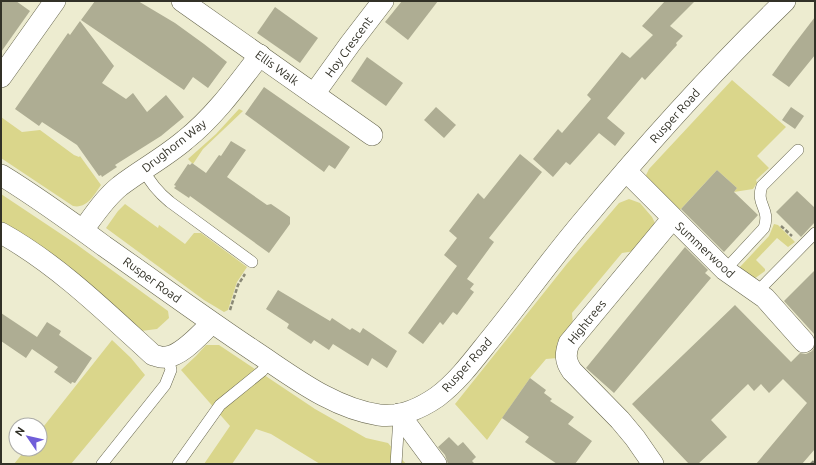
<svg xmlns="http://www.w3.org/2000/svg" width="816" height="465" font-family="Ubuntu,sans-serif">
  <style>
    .green { fill: #dad68b }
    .building { fill: #aead93 }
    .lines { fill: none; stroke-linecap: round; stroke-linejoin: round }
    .lane-casing { stroke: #68674f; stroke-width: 12 }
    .street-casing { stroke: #68674f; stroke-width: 22 }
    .path { stroke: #8a8976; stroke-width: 2.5; stroke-dasharray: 4 2; stroke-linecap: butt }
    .lane { stroke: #fff; stroke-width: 11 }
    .street { stroke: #fff; stroke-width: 21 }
    .labels { text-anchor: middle; stroke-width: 3.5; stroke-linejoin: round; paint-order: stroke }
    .street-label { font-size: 12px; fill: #323127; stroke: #fff }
  </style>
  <rect width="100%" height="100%" fill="#edecd0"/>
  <g class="green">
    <polygon points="732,80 786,127 757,156 769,168 756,180 757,183 753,189 734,192 737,188 717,170 679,211 648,182 646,175 649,169"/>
    <polygon points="239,109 243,111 203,149 193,164 188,159 216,134"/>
    <path d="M1 117 22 132 40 130 74 155 79 157 80 156 101 185C94 195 87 209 73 206L1 158Z"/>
    <polygon points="1,194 76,244 168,311 169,318 157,329 141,331 1,225"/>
    <polygon points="629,199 640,203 652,217 655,223 652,231 635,251 622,253 572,313 573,325 557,343 557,358 546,359 530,378 487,440 455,404 566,265 619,203"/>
    <polygon points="125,204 158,228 159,225 185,244 194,233 201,233 247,267 237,282 228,310 224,312 204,300 106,228 118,211"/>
    <polygon points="774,224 778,225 795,242 788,247 777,238 756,260 765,269 765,271 754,279 739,268 769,236"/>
    <polygon points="112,340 131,358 145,375 71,464 14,464 26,449 40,449 40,431"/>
    <polygon points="206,345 219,345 315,409 366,438 388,443 406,464 320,464 271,434 256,429 232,464 204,464 230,426 181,370 196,356"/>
  </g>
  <g class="building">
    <polygon points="1,1 16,1 30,11 1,52"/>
    <polygon points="95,1 138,1 175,23 204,44 227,62 208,88 193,77 184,90 81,20"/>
    <polygon points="402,1 438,1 408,40 385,22"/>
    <polygon points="665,1 695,1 670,26 683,36 676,43 677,45 645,80 642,77 607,118 625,133 615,146 599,133 570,165 566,162 553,177 533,159 558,129 562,133 591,99 587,95 622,52 630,58 653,35 642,26"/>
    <polygon points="275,7 318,38 300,63 257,33"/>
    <polygon points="815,17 815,55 789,87 772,75 792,47"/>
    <polygon points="80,21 114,66 102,83 126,99 133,93 147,112 166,95 184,117 161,136 115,165 117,167 102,177 101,175 99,176 77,145 42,122 39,126 15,109 68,33 70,35"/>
    <polygon points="367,57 403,83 386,106 351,81"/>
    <polygon points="264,87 350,147 335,169 329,165 324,172 245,114"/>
    <polygon points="436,107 456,125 444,138 424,120"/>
    <polygon points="791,107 804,116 795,129 782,120"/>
    <polygon points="231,141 246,150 227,177 267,205 271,204 290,217 290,224 269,253 190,196 189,198 174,188 176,186 174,185 188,164 190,165 192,163 206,173 219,155 221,156"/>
    <polygon points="520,154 542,172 489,238 494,242 467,279 474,284 470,289 474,292 457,315 453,312 443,325 440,322 423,344 408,333 457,266 444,255 457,238 449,231 478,193 484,199"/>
    <polygon points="717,170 737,188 734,192 758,215 724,252 681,209"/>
    <polygon points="797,191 815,208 815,222 801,237 776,212"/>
    <polygon points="685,247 708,270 705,273 711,278 614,393 586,368"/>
    <polygon points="815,270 815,335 784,301"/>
    <polygon points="278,290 330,321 332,318 350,330 352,328 360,333 363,328 397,351 387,368 372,358 368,366 333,344 329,350 314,340 311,344 287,328 289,324 266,309"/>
    <polygon points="735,305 791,362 800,353 806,354 812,351 815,346 815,449 802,464 756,464 807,403 783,379 769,393 761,384 754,391 748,384 711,420 727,437 698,464 689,464 632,404"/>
    <polygon points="1,313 37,337 47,322 61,331 59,335 92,358 75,383 72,382 71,384 54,372 58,367 32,349 26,358 1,341"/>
    <polygon points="530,378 546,390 544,393 552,399 550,401 574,417 568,424 592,441 575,464 557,464 525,442 529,437 502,418"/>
    <polygon points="449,437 458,446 463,442 476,457 472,461 475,464 448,464 445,455 438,447"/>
  </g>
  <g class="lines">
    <g class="lane-casing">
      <g id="lane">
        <path d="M144 170C150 183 159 193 170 202L252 262"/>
        <path d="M725 270 764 228C771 208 755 205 762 186L798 150"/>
        <polyline points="757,292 815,233"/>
        <polyline points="102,464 165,385 171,370 168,357"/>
        <polyline points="178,464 220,405 262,371 270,361"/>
        <polyline points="396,464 399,417"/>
      </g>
    </g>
    <g class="street-casing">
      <g id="street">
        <polyline points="182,1 372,135"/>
        <polyline points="1,77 55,1"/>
        <polyline points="314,94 350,44 383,1"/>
        <polyline points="626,171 725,270 765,298 804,342"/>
        <path d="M1 175C37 197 70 221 104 246 154 281 203 317 254 351 292 376 332 408 379 415 399 418 421 408 437 397 457 382 472 362 487 343 520 303 550 260 584 220 647 144 714 70 785 1"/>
        <path d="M83 230C94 215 105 198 120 186 141 170 165 157 185 140 215 116 237 85 260 55"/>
        <path d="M1 233C57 264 106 312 153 355 158 356 162 358 166 357 182 356 201 333 212 323"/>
        <polyline points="399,414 436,464"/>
        <path d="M653 464 635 438 620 420 572 371C565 361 565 354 569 343L672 219"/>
      </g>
    </g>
    <g class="path">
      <polyline points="781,226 792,236"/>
      <polyline points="230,310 238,285 245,274"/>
      <polyline points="811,464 815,460"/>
    </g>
    <use href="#lane" class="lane"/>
    <use href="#street" class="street"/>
  </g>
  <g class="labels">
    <g class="street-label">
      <text transform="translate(349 47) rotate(-54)" y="4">Hoy Crescent</text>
      <text transform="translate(277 68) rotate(36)" y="4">Ellis Walk</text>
      <text transform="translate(675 116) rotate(-48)" y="4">Rusper Road</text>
      <text transform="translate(174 146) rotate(-38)" y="4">Drughorn Way</text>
      <text transform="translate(705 250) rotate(43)" y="4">Summerwood</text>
      <text transform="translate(152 280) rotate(36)" y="4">Rusper Road</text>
      <text transform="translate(587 322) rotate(-51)" y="4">Hightrees</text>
      <text transform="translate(467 365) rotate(-48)" y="4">Rusper Road</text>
    </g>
  </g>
  <rect width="816" height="465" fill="none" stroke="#323127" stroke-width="4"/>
  <g transform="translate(28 437) rotate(304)"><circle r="19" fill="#ffffff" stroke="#adada9"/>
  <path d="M0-3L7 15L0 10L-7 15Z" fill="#705ed9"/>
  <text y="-6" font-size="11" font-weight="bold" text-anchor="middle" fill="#323127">N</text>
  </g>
</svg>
